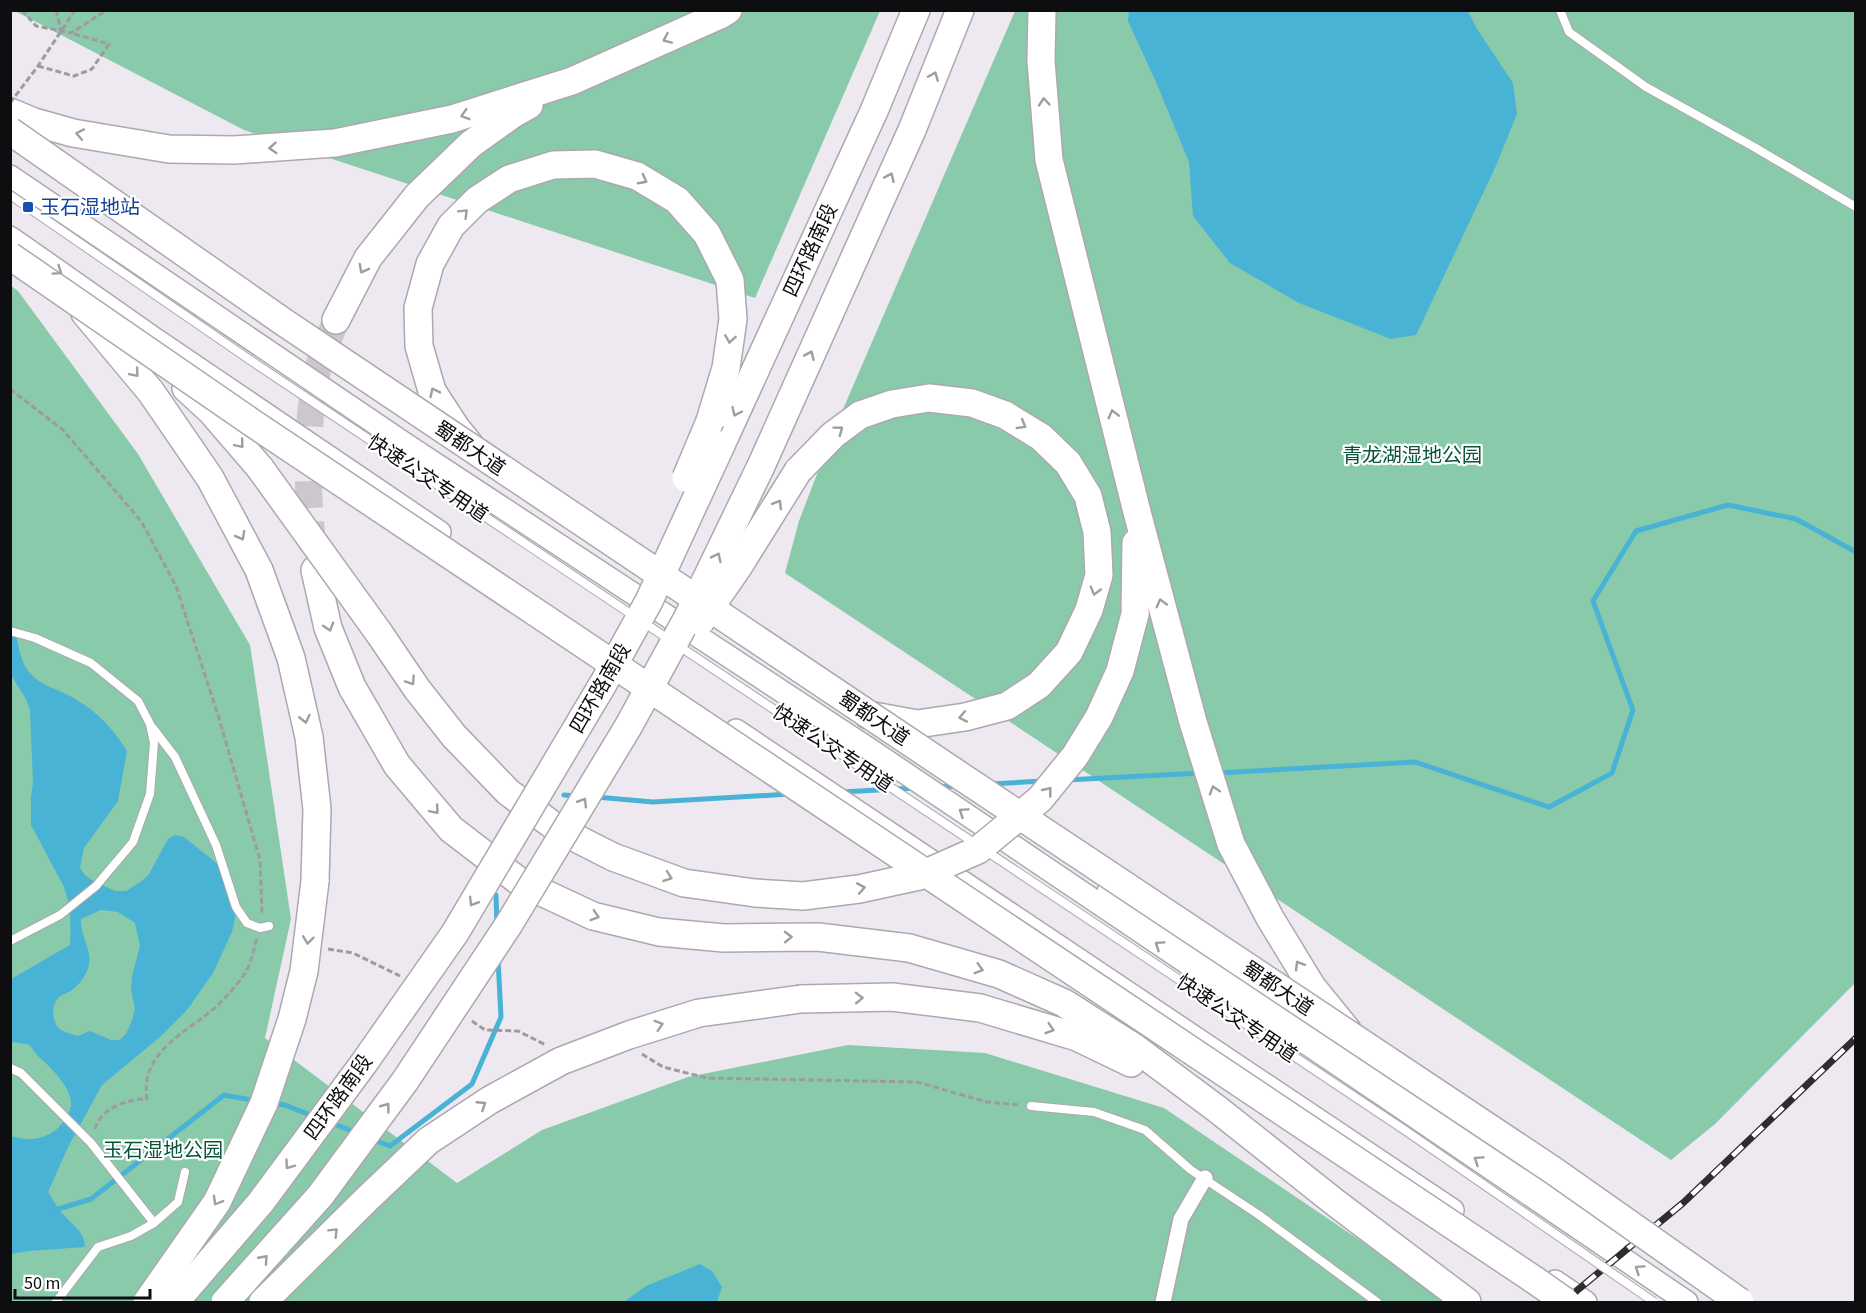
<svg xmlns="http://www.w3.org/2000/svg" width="1866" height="1313" font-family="'Source Sans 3','Noto Sans SC',sans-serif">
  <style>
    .green { fill: #89caab }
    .water { fill: #48b3d5; fill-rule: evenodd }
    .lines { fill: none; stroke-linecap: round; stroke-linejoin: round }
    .stream { stroke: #48b3d5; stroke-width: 5 }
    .highway-tunnel { stroke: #ccc7ce; stroke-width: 27; stroke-dasharray: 27 14; stroke-linecap: butt }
    .lane-casing { stroke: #ada7af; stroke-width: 10 }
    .street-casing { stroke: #ada7af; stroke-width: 18 }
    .secondary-casing { stroke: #ada7af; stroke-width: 24 }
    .highway-casing { stroke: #ada7af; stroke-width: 30 }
    .path { stroke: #9e9a9f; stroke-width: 3; stroke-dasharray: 6 3; stroke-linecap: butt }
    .lane { stroke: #fff; stroke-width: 8 }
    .street { stroke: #fff; stroke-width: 15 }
    .secondary { stroke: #fff; stroke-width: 21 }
    .highway { stroke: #fff; stroke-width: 27 }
    .rail-casing { stroke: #2e2c2f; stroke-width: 7 }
    .rail { stroke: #fff; stroke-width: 4.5; stroke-dasharray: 14; stroke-linecap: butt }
    .lane-bridge-casing { stroke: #ada7af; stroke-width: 10; stroke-linecap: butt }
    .highway-bridge-casing { stroke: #ada7af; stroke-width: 30; stroke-linecap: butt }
    .path-bridge { stroke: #9e9a9f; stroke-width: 3; stroke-dasharray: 6 3; stroke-linecap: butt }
    .lane-bridge { stroke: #fff; stroke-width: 8 }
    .highway-bridge { stroke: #fff; stroke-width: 27 }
    .oneway { stroke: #9f9e9f }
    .transit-dot { fill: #1a4fb4; stroke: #fff; stroke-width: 2 }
    .labels { text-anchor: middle; stroke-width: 4.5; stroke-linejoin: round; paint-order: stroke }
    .transit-label { font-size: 20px; fill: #164399; stroke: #fff; text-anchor: start }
    .street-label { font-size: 20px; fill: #0e0d0f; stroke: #fff }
    .park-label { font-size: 20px; fill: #08553a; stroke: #fff }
  </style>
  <rect width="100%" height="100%" fill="#eee8f0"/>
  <g class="green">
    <polygon points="15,11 880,11 755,298 244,130"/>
    <polygon points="1015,11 1855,11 1855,983 1715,1124 1671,1160 785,573 799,521 834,430"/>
    <polygon points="10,285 18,291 138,454 250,645 291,919 265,1038 457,1183 542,1130 688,1077 848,1045 985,1053 1164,1108 1367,1245 1445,1302 11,1302"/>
  </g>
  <g class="water">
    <polygon points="1129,10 1468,11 1477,29 1513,83 1517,114 1495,168 1416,335 1391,339 1299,303 1230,263 1193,216 1189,162 1156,82 1128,21"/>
    <path d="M10 621C20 637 17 659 30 673 40 685 57 689 70 696 97 711 111 726 127 751L118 801 84 848 80 868 85 875 92 880 115 891H126L142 881 149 874 168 839 175 835 184 837 224 869 234 901 235 918 232 932 213 973 187 1010 160 1037 102 1085 68 1147 48 1192C53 1199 56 1206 61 1212 71 1224 84 1230 85 1247L28 1251 11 1254V1136C31 1143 56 1138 66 1117 69 1113 71 1109 71 1104 71 1086 51 1068 38 1056 35 1053 32 1047 29 1045 24 1043 16 1043 11 1042V979L70 945C71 926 71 906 64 887L31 825V798L33 782 30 710 26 699 11 675ZM101 910 118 912 135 923 140 946 132 976 131 989 135 1009 132 1020 126 1034 119 1040H111L90 1031 78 1036C72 1034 66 1033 61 1030 51 1023 51 1005 59 997 63 994 68 993 72 990 79 985 85 977 88 968 94 952 79 934 81 919Z"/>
    <polygon points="700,1264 712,1271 722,1287 717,1302 624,1302 646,1286"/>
  </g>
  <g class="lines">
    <g class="stream">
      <polyline points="1216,773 1415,762 1549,807 1612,773 1633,710 1593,601 1636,531 1728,505 1796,519 1856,552"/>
      <polyline points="1066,780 1201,773"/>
      <polyline points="991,784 1042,781"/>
      <polyline points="937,787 958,786"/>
      <polyline points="841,792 916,788"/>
      <polyline points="564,795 578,796"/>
      <polyline points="596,797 653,802 790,794"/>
      <polyline points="496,895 497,926"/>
      <polyline points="272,1103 285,1105 315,1117"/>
      <polyline points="329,1122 357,1133"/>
      <polyline points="371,1139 390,1146 472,1084 501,1017 498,959"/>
      <polyline points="52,1211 91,1199 224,1095 257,1101"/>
    </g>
    <path class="highway-tunnel" d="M313 549C307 491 305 435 316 377 320 358 329 339 336 320"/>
    <g class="lane-casing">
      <g id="lane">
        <polyline points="1560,10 1569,32 1646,87 1754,147 1856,207"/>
        <polyline points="10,631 35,638 91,663 138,701 150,724 154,743 150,794 133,842 96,886 60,915 10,941"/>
        <polyline points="152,727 175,757 216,845 236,907 247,923 260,928 269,926"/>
        <polyline points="10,1068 21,1073 91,1143 154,1223"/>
        <polyline points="1031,1106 1094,1112 1145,1130 1191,1170 1259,1215 1377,1302"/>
        <polyline points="56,1302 98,1247 131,1236 154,1223 178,1202 185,1172"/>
      </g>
    </g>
    <g class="street-casing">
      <polyline id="street" points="1163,1302 1181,1219 1205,1178"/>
    </g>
    <g class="secondary-casing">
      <g id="secondary">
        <polyline points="10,176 407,445 871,750 1390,1100 1687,1302"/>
        <polyline points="10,237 154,338 440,532"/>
        <polyline points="736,730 1453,1210"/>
        <polyline points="1555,1281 1586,1302"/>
      </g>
    </g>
    <g class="highway-casing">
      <g id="highway">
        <polyline points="1042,10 1041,61 1049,160 1137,512 1193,722 1231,844 1270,918 1312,987 1347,1030"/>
        <polyline points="10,112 34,122 73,133 169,149 234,150 335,143 452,119 572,81 720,15 728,10"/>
        <polyline points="85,313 151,392 210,478 259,570 291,658 309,737 317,809 315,881"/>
        <polyline points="336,320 368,258 417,196 471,144 513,114 529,105"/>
        <polyline points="186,388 211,411 260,468"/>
        <polyline points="469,444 456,428 432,391 419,346 418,308 430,264 451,226 477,200 509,179 553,165 595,164 637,176 677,200 707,234 730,280 733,319 726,368 710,421"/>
        <polyline points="721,445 874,111 916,10"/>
        <polyline points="761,466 912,130 960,10"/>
        <polyline points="798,471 833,435 860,415 892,404 929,398 972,403 1005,415 1041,437 1068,463 1088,496 1097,532 1099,575 1089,610 1069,652 1039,685 1007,706 965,717 917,724 868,715"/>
        <polyline points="315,570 328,628 352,687 397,765 451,829 520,882 593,916 659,932 724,938 818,937 909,948 999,974 1064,1003 1135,1048 1217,1109 1337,1204 1467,1302"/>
        <polyline points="1135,614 1136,543"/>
        <polyline points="379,633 417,689 454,736 508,792 558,829 613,857"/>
        <polyline points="1111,892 1620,1233"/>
        <polyline points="801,999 892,997 980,1008 1077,1037 1131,1063"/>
      </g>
    </g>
    <g class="path">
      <polyline points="22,10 36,26 71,33 107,10"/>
      <polyline points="56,10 61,30"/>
      <polyline points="38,66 74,76 92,69 109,44 71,33"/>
      <polyline points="10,389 63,430 141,521 176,586 218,715 260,860 262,914"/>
      <polyline points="328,949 353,953 400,976"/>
      <polyline points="472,1021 485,1030 518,1031 546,1045"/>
      <polyline points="642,1054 663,1067 707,1078 917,1082 987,1102 1020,1105"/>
      <path d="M95 1129C101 1108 127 1099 147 1099 139 1049 192 1031 221 1002 229 994 246 975 249 965 253 956 254 947 257 938"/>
    </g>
    <use href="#lane" class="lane"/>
    <use href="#street" class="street"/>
    <use href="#secondary" class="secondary"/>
    <use href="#highway" class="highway"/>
    <g class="rail-casing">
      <polyline id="rail" points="1563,1302 1683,1203 1856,1038"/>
    </g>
    <use href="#rail" class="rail"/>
    <g class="lane-bridge-casing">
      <polyline id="lane-bridge" points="10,195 253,362 1406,1131 1654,1302"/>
    </g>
    <g class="highway-bridge-casing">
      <g id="highway-bridge">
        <polyline points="10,131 285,323 953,771 1554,1171 1740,1302"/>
        <polyline points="10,256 251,422 1536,1281 1566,1302"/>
        <polyline points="260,468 379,633"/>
        <polyline points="686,478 710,421"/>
        <polyline points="700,622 738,567 798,471"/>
        <polyline points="613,857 684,883 755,893 803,896 859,889 919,876 978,850 1040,799 1075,756 1099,717 1120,671 1135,614"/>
        <polyline points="147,1302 217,1202 264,1103 292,1019 304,971 315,881"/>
        <polyline points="175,1302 261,1202 364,1063 455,933 603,684 649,601 721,445"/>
        <polyline points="225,1302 320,1196 405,1081 509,924 628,727 688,617 761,466"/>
        <polyline points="263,1302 368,1198 428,1141 490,1100 561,1061 629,1035 699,1013 801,999"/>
      </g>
    </g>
    <polyline class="path-bridge" points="10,103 38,66 75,10"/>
    <use href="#lane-bridge" class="lane-bridge"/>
    <use href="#highway-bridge" class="highway-bridge"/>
  </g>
  <defs><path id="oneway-chevron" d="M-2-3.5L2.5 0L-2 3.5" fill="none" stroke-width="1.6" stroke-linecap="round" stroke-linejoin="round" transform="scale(1.5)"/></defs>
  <g class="oneway">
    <use href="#oneway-chevron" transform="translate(667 39) rotate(156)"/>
    <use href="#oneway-chevron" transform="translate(934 76) rotate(-68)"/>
    <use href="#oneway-chevron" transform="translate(1044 102) rotate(-95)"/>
    <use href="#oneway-chevron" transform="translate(465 115) rotate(163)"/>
    <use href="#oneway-chevron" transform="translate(80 134) rotate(-169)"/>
    <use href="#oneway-chevron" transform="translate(273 148) rotate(176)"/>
    <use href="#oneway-chevron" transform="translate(890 177) rotate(-66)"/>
    <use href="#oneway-chevron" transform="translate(643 180) rotate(28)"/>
    <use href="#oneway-chevron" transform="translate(464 213) rotate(-45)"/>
    <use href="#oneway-chevron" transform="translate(363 269) rotate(118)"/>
    <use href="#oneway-chevron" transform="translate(58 271) rotate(35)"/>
    <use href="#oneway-chevron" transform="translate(730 339) rotate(99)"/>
    <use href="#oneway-chevron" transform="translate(810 355) rotate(-66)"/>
    <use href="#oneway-chevron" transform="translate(135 373) rotate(50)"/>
    <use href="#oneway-chevron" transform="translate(434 392) rotate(-116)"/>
    <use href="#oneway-chevron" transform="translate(736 412) rotate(115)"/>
    <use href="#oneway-chevron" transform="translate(1113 414) rotate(-104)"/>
    <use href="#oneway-chevron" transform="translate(1022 425) rotate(31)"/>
    <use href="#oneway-chevron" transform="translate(839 430) rotate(-37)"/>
    <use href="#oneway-chevron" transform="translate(240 444) rotate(50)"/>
    <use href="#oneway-chevron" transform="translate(778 504) rotate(-58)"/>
    <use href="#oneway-chevron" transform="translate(241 536) rotate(62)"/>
    <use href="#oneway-chevron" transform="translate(717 557) rotate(-64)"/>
    <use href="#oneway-chevron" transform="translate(1095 591) rotate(106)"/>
    <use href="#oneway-chevron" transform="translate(1161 603) rotate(-105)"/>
    <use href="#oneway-chevron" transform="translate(329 627) rotate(73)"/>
    <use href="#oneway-chevron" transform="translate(411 681) rotate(56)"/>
    <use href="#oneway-chevron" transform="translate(963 717) rotate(169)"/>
    <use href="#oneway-chevron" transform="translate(305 719) rotate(77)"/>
    <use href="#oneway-chevron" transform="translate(1214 790) rotate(-107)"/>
    <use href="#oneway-chevron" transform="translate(1048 791) rotate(-51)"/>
    <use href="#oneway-chevron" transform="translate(583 802) rotate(-59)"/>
    <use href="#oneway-chevron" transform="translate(435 810) rotate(50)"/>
    <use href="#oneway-chevron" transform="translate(963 812) rotate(-146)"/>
    <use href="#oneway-chevron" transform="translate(668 877) rotate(20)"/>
    <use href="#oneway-chevron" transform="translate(861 888) rotate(-10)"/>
    <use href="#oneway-chevron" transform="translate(473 902) rotate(121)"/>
    <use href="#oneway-chevron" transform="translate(595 916) rotate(18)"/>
    <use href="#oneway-chevron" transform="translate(788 937) rotate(-1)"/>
    <use href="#oneway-chevron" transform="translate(308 940) rotate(97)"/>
    <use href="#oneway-chevron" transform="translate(1159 945) rotate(-146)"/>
    <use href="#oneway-chevron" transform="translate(1299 965) rotate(-121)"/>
    <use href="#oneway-chevron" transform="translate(979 969) rotate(16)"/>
    <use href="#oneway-chevron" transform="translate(859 998) rotate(-1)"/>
    <use href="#oneway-chevron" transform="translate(659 1025) rotate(-17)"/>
    <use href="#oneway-chevron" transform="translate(1050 1029) rotate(17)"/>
    <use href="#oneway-chevron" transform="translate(482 1105) rotate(-33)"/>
    <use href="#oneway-chevron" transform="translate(386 1107) rotate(-53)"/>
    <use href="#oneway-chevron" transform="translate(1478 1160) rotate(-146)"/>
    <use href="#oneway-chevron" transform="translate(289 1165) rotate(126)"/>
    <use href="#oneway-chevron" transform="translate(217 1201) rotate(120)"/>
    <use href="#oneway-chevron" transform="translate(334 1232) rotate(-45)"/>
    <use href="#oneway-chevron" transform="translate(264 1259) rotate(-48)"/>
    <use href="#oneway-chevron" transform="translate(1639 1269) rotate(-146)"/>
  </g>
  <rect class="transit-dot" x="22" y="201" width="12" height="12" rx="3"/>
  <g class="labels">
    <g class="transit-label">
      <text x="40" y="214">玉石湿地站</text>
    </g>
    <g class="street-label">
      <text transform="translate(810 250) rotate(-65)" y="7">四环路南段</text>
      <text transform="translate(470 448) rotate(34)" y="7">蜀都大道</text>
      <text transform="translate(428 478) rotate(34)" y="7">快速公交专用道</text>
      <text transform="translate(600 688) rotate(-60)" y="7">四环路南段</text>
      <text transform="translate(874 718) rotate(34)" y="7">蜀都大道</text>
      <text transform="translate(833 748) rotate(34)" y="7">快速公交专用道</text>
      <text transform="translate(1278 988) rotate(34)" y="7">蜀都大道</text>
      <text transform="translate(1237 1018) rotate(34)" y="7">快速公交专用道</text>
      <text transform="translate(338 1097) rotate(-54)" y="7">四环路南段</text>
    </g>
    <g class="park-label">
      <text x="1412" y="462">青龙湖湿地公园</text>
      <text x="163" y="1157">玉石湿地公园</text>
    </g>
  </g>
  <rect width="1866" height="1313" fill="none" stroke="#0e0d0f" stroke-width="24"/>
  <path d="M15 1289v9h135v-9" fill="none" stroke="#0e0d0f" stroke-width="3"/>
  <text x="24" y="1289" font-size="18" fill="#0e0d0f" stroke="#ffffff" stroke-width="4.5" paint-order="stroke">50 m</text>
</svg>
